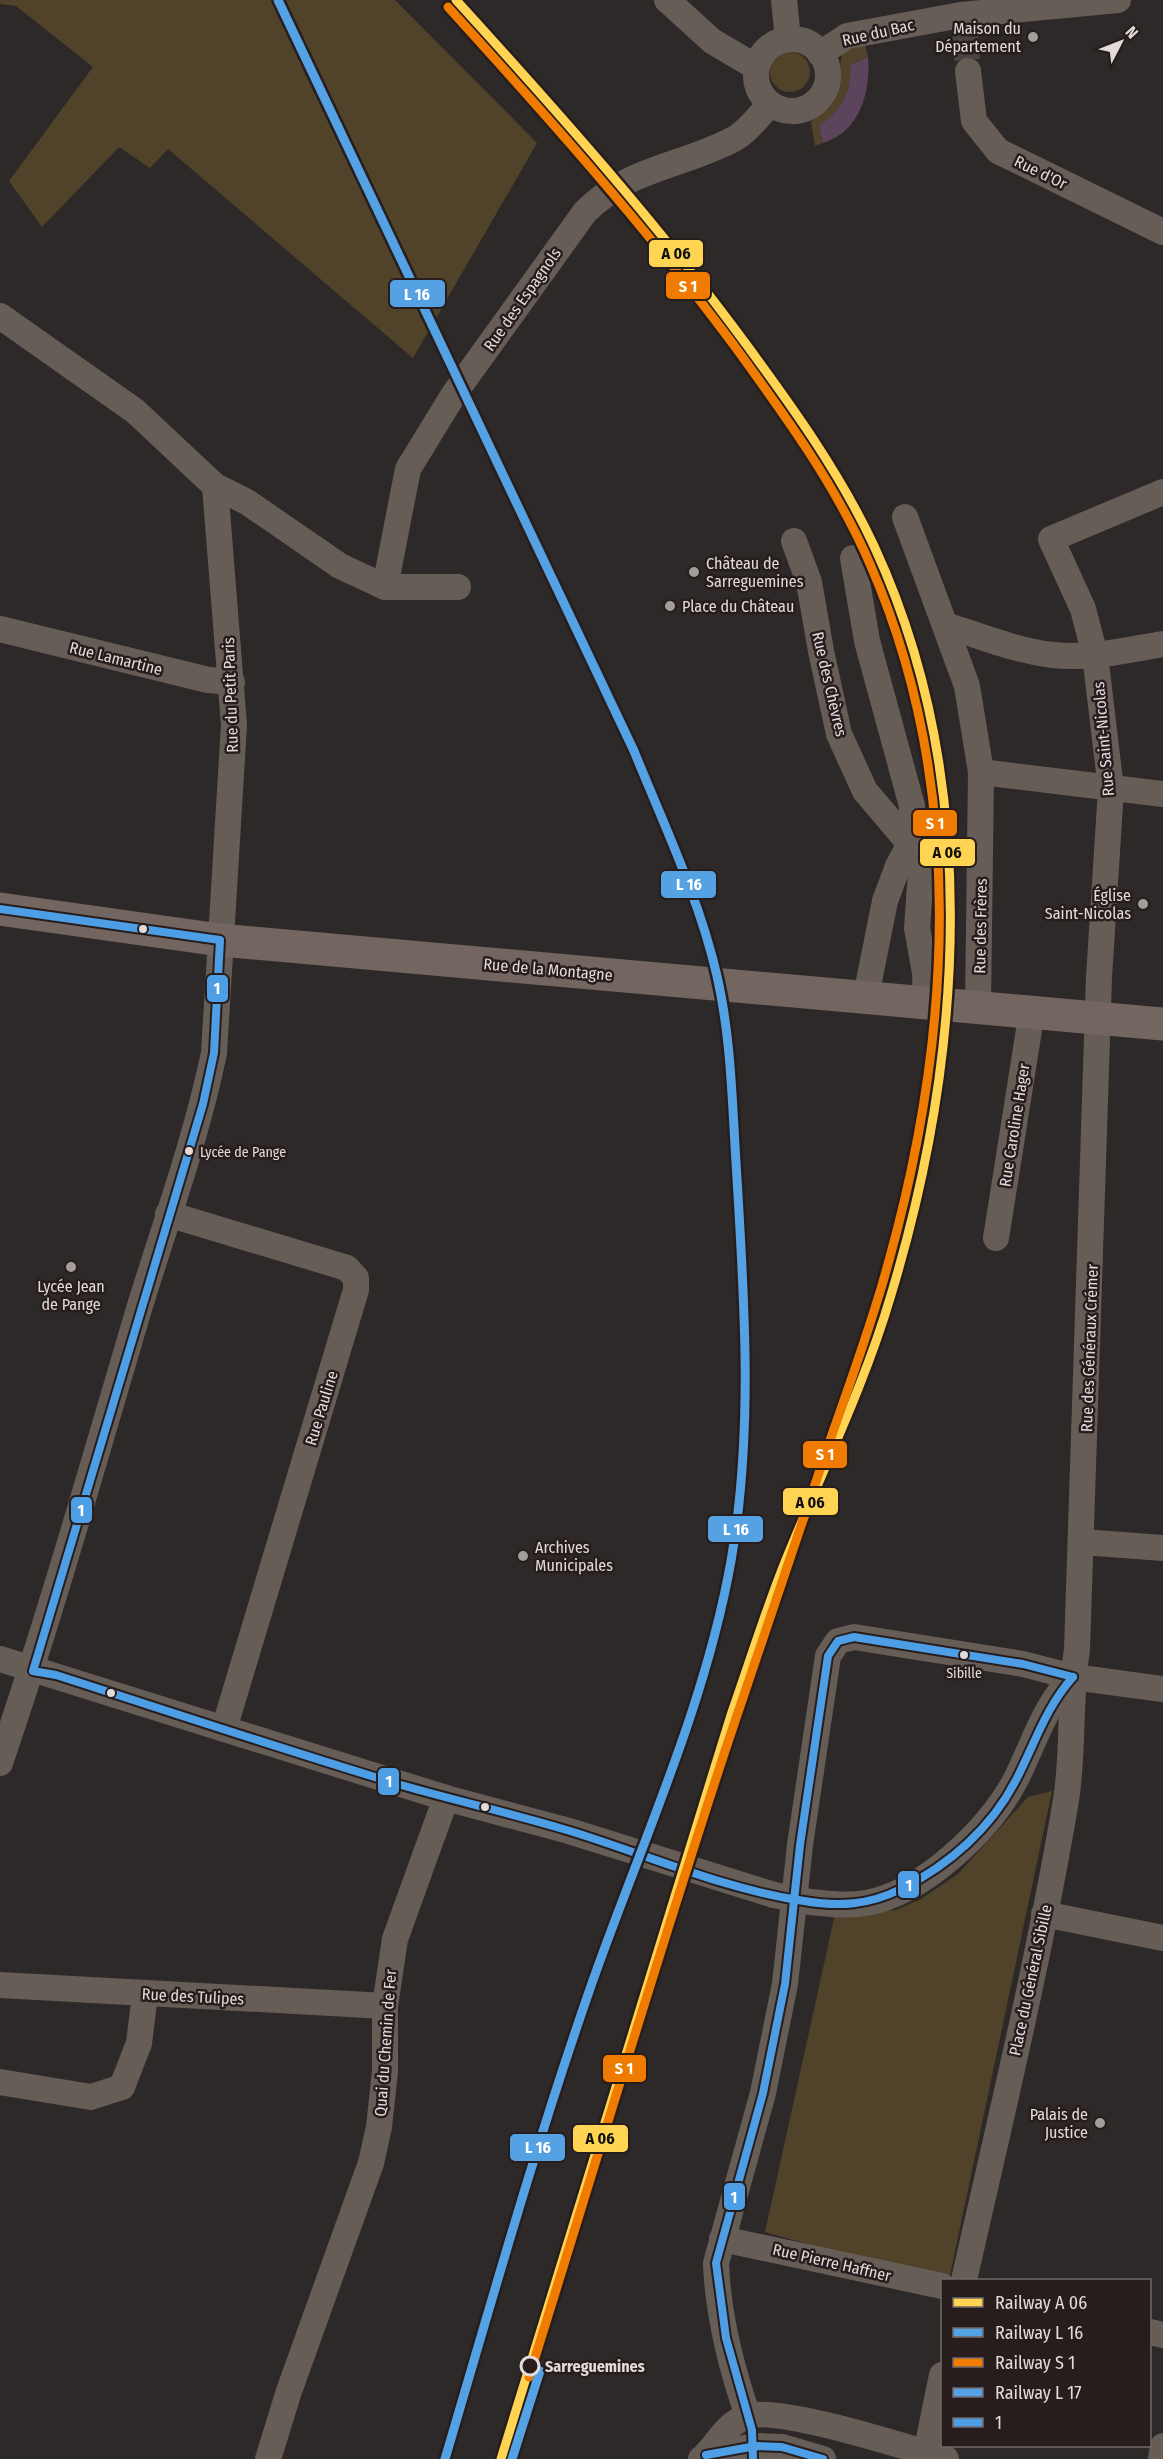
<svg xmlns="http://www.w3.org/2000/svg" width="1163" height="2459" font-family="'Fira Sans Condensed',sans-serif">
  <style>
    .green { fill: #514329 }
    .water { fill: #5d445d }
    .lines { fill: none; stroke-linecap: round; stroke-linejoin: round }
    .minor-tunnel { stroke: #494444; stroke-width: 26; stroke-dasharray: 26 13; stroke-linecap: butt }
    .minor { stroke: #675d57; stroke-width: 26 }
    .primary { stroke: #73655f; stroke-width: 33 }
    .minor-bridge { stroke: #675d57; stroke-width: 26 }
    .bus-1-casing { stroke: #271d1d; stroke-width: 12 }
    .bus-1 { stroke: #4d9ee5; stroke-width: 8 }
    .rail-1-casing { stroke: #271d1d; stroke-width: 14 }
    .rail-2-casing { stroke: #271d1d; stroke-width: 14 }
    .rail-3-casing { stroke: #271d1d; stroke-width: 14 }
    .rail-4-casing { stroke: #271d1d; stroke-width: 14 }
    .rail-1 { stroke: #fed452; stroke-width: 9 }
    .rail-2 { stroke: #54a1e3; stroke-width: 9 }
    .rail-3 { stroke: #ef7c00; stroke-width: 9 }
    .rail-4 { stroke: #54a1e3; stroke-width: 9 }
    .poi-dot { fill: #a39d9c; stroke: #271d1d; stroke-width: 2 }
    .bus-dot { fill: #e2dbda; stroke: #271d1d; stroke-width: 2 }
    .stop-dot { fill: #271d1d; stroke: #e2dbda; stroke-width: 3 }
    .labels { text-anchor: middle; stroke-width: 5; stroke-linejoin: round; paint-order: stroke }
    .bus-label { font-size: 14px; fill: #e2dbda; stroke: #271d1d; text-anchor: start }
    .poi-label { font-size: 16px; fill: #e2dbda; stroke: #271d1d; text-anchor: end }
    .street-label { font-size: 16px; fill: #e2dbda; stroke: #271d1d }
    .stop-label { font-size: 16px; font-weight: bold; fill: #e2dbda; stroke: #271d1d; text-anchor: start }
    .line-badge { stroke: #271d1d; stroke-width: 2 }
    .badge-label { font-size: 16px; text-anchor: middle; font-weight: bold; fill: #fff }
    .pale-badge-label { font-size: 16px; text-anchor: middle; font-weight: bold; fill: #111 }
  </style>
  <rect width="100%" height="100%" fill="#2e2929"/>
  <g class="green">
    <polygon points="0,0 395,0 537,143 413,358 168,149 150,168 119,147 42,227 9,181 93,67 16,6 0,4"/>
    <path d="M865 45 868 57 850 65C852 91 841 112 819 125L823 143 815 146 811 122C818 113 830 109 835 98 843 82 837 64 844 50Z"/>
    <circle cx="790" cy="72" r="20"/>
    <polygon points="1052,1791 949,2280 942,2282 765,2232 835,1914 896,1910 921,1899 958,1874 1028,1797"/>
  </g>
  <path class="water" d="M868 57C871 91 860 132 823 143L819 125C841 112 852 91 850 65Z"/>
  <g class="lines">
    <polyline class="minor-tunnel" points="965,34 968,71"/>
    <g class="minor">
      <polyline points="667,0 712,41 756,67"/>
      <polyline points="784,0 788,39"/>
      <circle cx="792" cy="75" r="36"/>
      <polyline points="820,54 847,36 961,15 1118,0"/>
      <polyline points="968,71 974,121 998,151 1163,232"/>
      <path d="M0 316 135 411 215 486 234 725 214 1053C196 1140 165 1224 139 1309 94 1461 51 1613 0 1763"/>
      <polyline points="215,486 247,502 340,566 385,587 458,587"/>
      <polyline points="905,517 967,686 981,772 978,1007"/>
      <polyline points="794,541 809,582 821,651 839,734 865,791 910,844 921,872 917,928 925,973 926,1002"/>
      <polyline points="853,558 867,641 912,806 910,844 898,866 885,901 866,996"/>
      <path d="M385 587 408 469 454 394 585 212C630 167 681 167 734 139 747 132 760 115 770 104"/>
      <path d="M946 625C980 636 1017 651 1053 655 1090 659 1127 650 1163 644"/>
      <polyline points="0,629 208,680 232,682"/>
      <polyline points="981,772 1163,794"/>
      <polyline points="168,1214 347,1268 356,1278 356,1290 224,1729"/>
      <polyline points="996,1238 1032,1011"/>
      <polyline points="1082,1542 1163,1548"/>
      <polyline points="0,1659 446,1798 569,1831 774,1895"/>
      <path d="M811 1902C830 1904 847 1906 866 1903 923 1893 989 1830 1015 1781 1034 1744 1043 1707 1073 1677"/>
      <polyline points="1044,1914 1163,1938"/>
      <polyline points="0,1985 385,2006"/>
      <polyline points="0,2082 91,2097 122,2087 139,2043 145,1994"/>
      <polyline points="722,2239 942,2286"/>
      <path d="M964 2280C1000 2121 1039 1961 1066 1800 1074 1750 1069 1699 1077 1650L1099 977 1111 789 1095 655 1083 609 1051 539 1163 492"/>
      <polyline points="1150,2332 1163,2335"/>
      <path d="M748 2416C731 2367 718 2315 716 2263L763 2093 785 1984 800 1845 828 1656 838 1641 854 1637 1023 1664 1073 1677 1163 1689"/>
      <polyline points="708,2454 756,2446 782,2447 823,2459"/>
      <polyline points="268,2459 289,2391 371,2163 379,2127 385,2071 385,2006 395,1939 446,1798"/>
      <path d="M701 2459C718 2445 724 2424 748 2416 779 2406 910 2448 946 2459"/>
      <polyline points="928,2459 926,2453 942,2375"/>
      <polyline points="1161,2459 1163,2446"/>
    </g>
    <polyline class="primary" points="0,909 220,940 1163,1024"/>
    <polyline class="minor-bridge" points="774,1895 811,1902"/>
    <g class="bus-1-casing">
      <g id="bus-1">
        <path d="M0 909 220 940 214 1053 203 1104 33 1671 56 1675C171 1712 285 1750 401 1785 457 1801 514 1814 570 1831 648 1855 723 1889 804 1901 839 1907 869 1905 901 1889 949 1865 992 1828 1017 1778 1035 1743 1046 1707 1073 1677"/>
        <polyline points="706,2455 756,2446 782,2447 823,2459"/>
        <polyline points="753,2459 752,2430 726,2338 716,2263 763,2093 785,1984 800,1845 828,1656 838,1641 854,1637 1023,1664 1073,1677"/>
      </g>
    </g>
    <use href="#bus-1" class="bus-1"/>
    <g class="rail-1-casing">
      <path id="rail-1" d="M456 0C557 111 657 223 746 344 793 408 840 473 874 546 982 779 964 1054 891 1295 864 1387 821 1473 785 1562 765 1612 749 1664 731 1715L501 2459"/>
    </g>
    <g class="rail-2-casing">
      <path id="rail-2" d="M278 0 634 751C664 825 699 898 717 976 731 1037 732 1100 736 1162 744 1295 754 1429 731 1561 705 1707 641 1844 592 1983 537 2140 492 2300 445 2459"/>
    </g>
    <g class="rail-3-casing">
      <path id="rail-3" d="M448 7C547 116 645 226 733 344 784 414 836 485 870 564 967 786 952 1036 888 1264 871 1327 848 1388 827 1449 794 1548 760 1646 727 1745 658 1954 595 2166 529 2377"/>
    </g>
    <g class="rail-4-casing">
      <polyline id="rail-4" points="512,2459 540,2371"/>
    </g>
    <use href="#rail-1" class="rail-1"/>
    <use href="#rail-2" class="rail-2"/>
    <use href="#rail-3" class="rail-3"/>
    <use href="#rail-4" class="rail-4"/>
  </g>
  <g class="poi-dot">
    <circle cx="1033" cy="37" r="6"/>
    <circle cx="694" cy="572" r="6"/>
    <circle cx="670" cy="606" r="6"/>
    <circle cx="1143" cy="904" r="6"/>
    <circle cx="71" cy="1267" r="6"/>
    <circle cx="523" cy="1556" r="6"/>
    <circle cx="1100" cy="2123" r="6"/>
  </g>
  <g class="bus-dot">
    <circle cx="143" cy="929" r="5"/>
    <circle cx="189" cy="1151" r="5"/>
    <circle cx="964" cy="1655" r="5"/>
    <circle cx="111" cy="1693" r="5"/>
    <circle cx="485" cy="1807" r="5"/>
  </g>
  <circle class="stop-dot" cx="530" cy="2366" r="9"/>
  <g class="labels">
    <g class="bus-label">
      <text x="200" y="1157">Lycée de Pange</text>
      <text x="964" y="1678" text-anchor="middle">Sibille</text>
    </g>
    <g class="poi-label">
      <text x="1021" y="34">Maison du<tspan x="1021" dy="18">Département</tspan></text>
      <text x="706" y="569" text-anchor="start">Château de<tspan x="706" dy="18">Sarreguemines</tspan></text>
      <text x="682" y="612" text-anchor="start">Place du Château</text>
      <text x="1131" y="901">Église<tspan x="1131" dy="18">Saint-Nicolas</tspan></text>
      <text x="71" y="1292" text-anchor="middle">Lycée Jean<tspan x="71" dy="18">de Pange</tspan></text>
      <text x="535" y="1553" text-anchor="start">Archives<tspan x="535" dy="18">Municipales</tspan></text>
      <text x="1088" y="2120">Palais de<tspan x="1088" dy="18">Justice</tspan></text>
    </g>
    <g class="street-label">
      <text transform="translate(878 32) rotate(-13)" y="6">Rue du Bac</text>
      <text transform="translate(1041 172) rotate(26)" y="6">Rue d'Or</text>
      <text transform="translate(522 299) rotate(-55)" y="6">Rue des Espagnols</text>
      <text transform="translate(116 658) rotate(14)" y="6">Rue Lamartine</text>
      <text transform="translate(830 684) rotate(77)" y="6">Rue des Chèvres</text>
      <text transform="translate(230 695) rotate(-92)" y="6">Rue du Petit Paris</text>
      <text transform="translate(1103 739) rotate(-95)" y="6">Rue Saint-Nicolas</text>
      <text transform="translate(980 926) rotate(-89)" y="6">Rue des Frères</text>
      <text transform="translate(548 969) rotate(5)" y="6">Rue de la Montagne</text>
      <text transform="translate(1014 1125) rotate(-81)" y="6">Rue Caroline Hager</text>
      <text transform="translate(1089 1348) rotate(-88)" y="6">Rue des Généraux Crémer</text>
      <text transform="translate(321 1408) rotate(-73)" y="6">Rue Pauline</text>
      <text transform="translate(1030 1980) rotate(-78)" y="6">Place du Général Sibille</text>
      <text transform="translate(193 1996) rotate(3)" y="6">Rue des Tulipes</text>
      <text transform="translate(385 2043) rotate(-86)" y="6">Quai du Chemin de Fer</text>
      <text transform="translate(832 2262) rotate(13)" y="6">Rue Pierre Haffner</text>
    </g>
    <g class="stop-label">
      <text x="545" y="2372">Sarreguemines</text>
    </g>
  </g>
  <g class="line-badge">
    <rect x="648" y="239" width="56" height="29" rx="6" fill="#fed452"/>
    <rect x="665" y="271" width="46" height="29" rx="6" fill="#ef7c00"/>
    <rect x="389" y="279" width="57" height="29" rx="6" fill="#54a1e3"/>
    <rect x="912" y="809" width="46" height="28" rx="6" fill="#ef7c00"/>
    <rect x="919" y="838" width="57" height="29" rx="6" fill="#fed452"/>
    <rect x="660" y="870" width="57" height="29" rx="6" fill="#54a1e3"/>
    <rect x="206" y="974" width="23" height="29" rx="6" fill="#4d9ee5"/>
    <rect x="802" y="1440" width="46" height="29" rx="6" fill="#ef7c00"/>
    <rect x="782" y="1487" width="57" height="29" rx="6" fill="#fed452"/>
    <rect x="70" y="1496" width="23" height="28" rx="6" fill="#4d9ee5"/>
    <rect x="707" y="1515" width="57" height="28" rx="6" fill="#54a1e3"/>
    <rect x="377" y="1767" width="23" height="29" rx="6" fill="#4d9ee5"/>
    <rect x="897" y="1870" width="23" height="29" rx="6" fill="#4d9ee5"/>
    <rect x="602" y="2054" width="45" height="29" rx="6" fill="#ef7c00"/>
    <rect x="572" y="2124" width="57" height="29" rx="6" fill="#fed452"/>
    <rect x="509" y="2133" width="57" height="29" rx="6" fill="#54a1e3"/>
    <rect x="723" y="2182" width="23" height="29" rx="6" fill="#4d9ee5"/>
  </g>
  <g class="badge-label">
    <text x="688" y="292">S 1</text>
    <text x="417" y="300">L 16</text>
    <text x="935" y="829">S 1</text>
    <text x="689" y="890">L 16</text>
    <text x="217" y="994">1</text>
    <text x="825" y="1460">S 1</text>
    <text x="81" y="1516">1</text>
    <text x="736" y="1535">L 16</text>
    <text x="389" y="1787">1</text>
    <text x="909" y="1891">1</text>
    <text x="624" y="2074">S 1</text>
    <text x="538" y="2153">L 16</text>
    <text x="734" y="2203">1</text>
  </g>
  <g class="pale-badge-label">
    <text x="676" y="259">A 06</text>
    <text x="947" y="858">A 06</text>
    <text x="810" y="1508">A 06</text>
    <text x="600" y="2144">A 06</text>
  </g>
  <rect x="941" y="2279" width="210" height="168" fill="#271d1d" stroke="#726969" stroke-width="1.5"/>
  <rect x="953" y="2298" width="30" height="9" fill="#fed452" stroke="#726969" stroke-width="1.5"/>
  <text x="995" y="2309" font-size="18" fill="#e2dbda">Railway A 06</text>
  <rect x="953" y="2328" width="30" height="9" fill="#54a1e3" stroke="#726969" stroke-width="1.5"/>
  <text x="995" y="2339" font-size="18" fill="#e2dbda">Railway L 16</text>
  <rect x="953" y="2358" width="30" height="9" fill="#ef7c00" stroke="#726969" stroke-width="1.5"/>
  <text x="995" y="2369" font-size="18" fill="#e2dbda">Railway S 1</text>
  <rect x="953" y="2388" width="30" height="9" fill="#54a1e3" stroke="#726969" stroke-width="1.5"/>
  <text x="995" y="2399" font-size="18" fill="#e2dbda">Railway L 17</text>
  <rect x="953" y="2418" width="30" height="9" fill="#4d9ee5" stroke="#726969" stroke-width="1.5"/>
  <text x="995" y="2429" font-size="18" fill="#e2dbda">1</text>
  <g transform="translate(1121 42) rotate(48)" stroke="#271d1d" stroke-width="4.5" paint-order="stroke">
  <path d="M0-4.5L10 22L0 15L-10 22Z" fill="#e2dbda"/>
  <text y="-9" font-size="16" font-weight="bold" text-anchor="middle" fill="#e2dbda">N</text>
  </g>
</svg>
